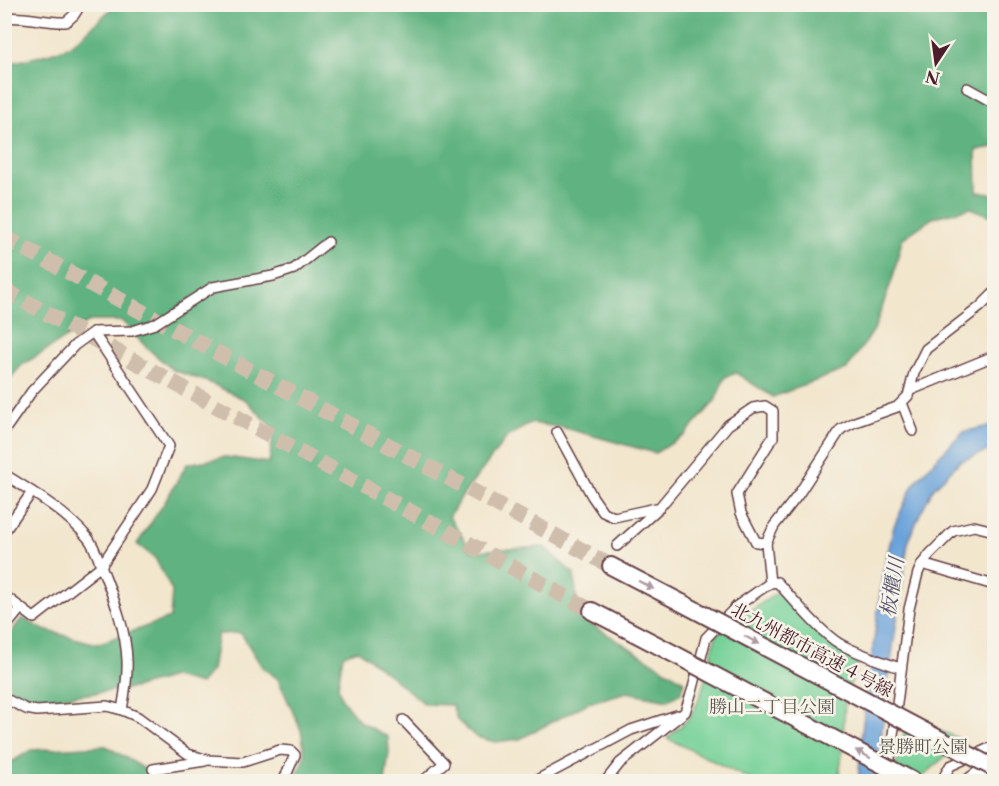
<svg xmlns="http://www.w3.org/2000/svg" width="999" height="786" font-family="'Libre Caslon Text','Noto Serif JP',serif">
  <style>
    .green { fill: #76d198; stroke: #607862; stroke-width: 1.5 }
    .forest { fill: #60b380; stroke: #556956; stroke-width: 1.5 }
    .water { fill: #6ba3da; stroke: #5a6182; stroke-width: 1.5 }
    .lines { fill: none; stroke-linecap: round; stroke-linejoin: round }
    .highway-tunnel { stroke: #d0bead; stroke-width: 16; stroke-dasharray: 16 8; stroke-linecap: butt }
    .street-casing { stroke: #633d43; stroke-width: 12 }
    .primary-casing { stroke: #633d43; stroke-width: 18 }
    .highway-casing { stroke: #633d43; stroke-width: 20 }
    .street { stroke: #fff; stroke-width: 9 }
    .primary { stroke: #fff; stroke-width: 15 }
    .highway { stroke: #fff; stroke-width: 16 }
    .highway-bridge-casing { stroke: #633d43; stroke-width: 20; stroke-linecap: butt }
    .highway-bridge { stroke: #fff; stroke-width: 16 }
    .oneway { fill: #ae9aa0 }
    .labels { text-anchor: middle; stroke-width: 5; stroke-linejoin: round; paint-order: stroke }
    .street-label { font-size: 18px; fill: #4a1f2b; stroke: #f7f3e8 }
    .park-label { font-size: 18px; fill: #57544c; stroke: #f7f3e8 }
    .water-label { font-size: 20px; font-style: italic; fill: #575471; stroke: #f7f3e8 }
  </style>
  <rect width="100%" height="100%" fill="#f7f3e8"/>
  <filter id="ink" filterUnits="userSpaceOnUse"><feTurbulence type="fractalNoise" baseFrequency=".0167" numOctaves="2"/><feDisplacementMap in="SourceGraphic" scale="12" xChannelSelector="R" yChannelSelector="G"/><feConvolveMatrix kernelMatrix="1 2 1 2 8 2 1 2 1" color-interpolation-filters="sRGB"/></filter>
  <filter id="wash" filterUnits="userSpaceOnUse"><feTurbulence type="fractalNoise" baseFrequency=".008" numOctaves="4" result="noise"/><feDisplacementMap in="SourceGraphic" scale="24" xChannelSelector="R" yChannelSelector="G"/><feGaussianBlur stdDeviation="1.35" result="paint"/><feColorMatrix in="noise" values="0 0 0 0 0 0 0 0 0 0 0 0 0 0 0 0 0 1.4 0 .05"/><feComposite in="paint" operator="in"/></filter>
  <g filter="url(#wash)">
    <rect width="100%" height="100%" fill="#f2e6cd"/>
    <g class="green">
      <path d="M778 592 782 593 858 661 845 700 842 755 838 781H753L667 738C674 732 682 726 688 719 703 701 710 658 716 635Z"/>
      <polygon points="908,718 963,740 918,781 892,782"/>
    </g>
    <g class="forest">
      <path d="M115 5H994V147L976 150 977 192 994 194V217L971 208 934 217 902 239 893 277 874 330 847 369 773 397 736 373 725 377 715 401 684 436 655 453 565 428 531 423 507 437 460 499 449 517 472 551 544 547 574 574 579 617 684 681 681 693 668 700 627 692 588 703 520 739 495 742 476 737 457 720 452 705 425 704 358 650 343 655 338 686 342 699 360 722 388 737 389 753 385 781 293 782 305 756 301 730 278 679 262 667 241 633 218 634 212 670 200 684 173 677 134 688 41 700 17 693 5 687V640L22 618 44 630 97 644 170 618 172 591 155 558 137 544 165 502 187 464 226 457 269 463 274 429 246 400 208 382 173 370 146 347 122 321H89L69 336 22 365 5 384V63C16 63 59 52 69 46 84 36 101 18 115 5Z"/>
      <polygon points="106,746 150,772 146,781 5,781 5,766 31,750"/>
    </g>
    <polygon class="water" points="994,425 994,449 960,461 933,489 919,516 908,543 886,696 876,781 858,782 863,722 883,573 894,526 913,485 934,461 963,432"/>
  </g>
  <g filter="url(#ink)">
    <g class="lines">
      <g class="highway-tunnel">
        <polyline points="4,237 611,566"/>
        <polyline points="4,290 592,611"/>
      </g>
      <g class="street-casing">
        <g id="street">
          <path d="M4 18C25 15 45 23 66 22L74 15 81 4"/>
          <polyline points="967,88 994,103"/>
          <polyline points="911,390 994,356"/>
          <polyline points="902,403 913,431"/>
          <polyline points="4,431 32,391 75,345 93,332 132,331 155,324 213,287 273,276 294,269 328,242"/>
          <polyline points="557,432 592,496 603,512 614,517 656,508"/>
          <path d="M4 474C34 493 65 511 88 538 96 548 100 564 105 576 115 602 126 631 127 660 128 677 125 693 122 710"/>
          <polyline points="4,532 32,492"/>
          <polyline points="617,546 659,508 728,425 753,408 765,406 773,411 773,437 737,494 741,513 756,542 766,543"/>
          <polyline points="922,564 994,585"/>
          <path d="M770 583 777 582C794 600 820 632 840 644 859 654 880 661 900 668"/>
          <polyline points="4,595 34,618 101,566 152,489 169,446 93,332"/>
          <polyline points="4,629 21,608"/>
          <polyline points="4,698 26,709 37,711 107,706 122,710 138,717 188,754 208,760 243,762 280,750 291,751 295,755 283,782"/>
          <polyline points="403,720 444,763 422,782"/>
          <polyline points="153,769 205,761"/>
          <polyline points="533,782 631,730 677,715"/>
          <polyline points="605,782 620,763 685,712 693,688 706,638 737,606 770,583 766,543 774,526 798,495 841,429 855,422 897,407 908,396 914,373 926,349 980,307 994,293"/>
          <polyline points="887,782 909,609 918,573 922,564 930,554 953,531 974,526 994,531"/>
          <polyline points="941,782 950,766 994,746"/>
        </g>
      </g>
      <g class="primary-casing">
        <polyline id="primary" points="969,782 994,763"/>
      </g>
      <g class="highway-casing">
        <g id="highway">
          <polyline points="611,566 682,603"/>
          <polyline points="592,611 659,646"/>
        </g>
      </g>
      <use href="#street" class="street"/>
      <use href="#primary" class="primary"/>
      <use href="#highway" class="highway"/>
      <g class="highway-bridge-casing">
        <g id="highway-bridge">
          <polyline points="682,603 994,768"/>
          <polyline points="659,646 915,782"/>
        </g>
      </g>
      <use href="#highway-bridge" class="highway-bridge"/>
    </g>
    <defs><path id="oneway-solid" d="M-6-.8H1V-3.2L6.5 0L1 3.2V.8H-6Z" transform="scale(1.5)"/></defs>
    <g class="oneway">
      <use href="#oneway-solid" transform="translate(646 585) rotate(28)"/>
      <use href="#oneway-solid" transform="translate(752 640) rotate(28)"/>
      <use href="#oneway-solid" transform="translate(863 754) rotate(-152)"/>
    </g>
  </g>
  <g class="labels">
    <g class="street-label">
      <text transform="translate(812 650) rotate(28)" y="6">北九州都市高速４号線</text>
    </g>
    <g class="park-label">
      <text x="772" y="713">勝山二丁目公園</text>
      <text x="923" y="753">景勝町公園</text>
    </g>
    <g class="water-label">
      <text transform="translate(892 587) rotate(-81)" y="7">板櫃川</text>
    </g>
  </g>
  <rect width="999" height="786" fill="none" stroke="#f7f3e8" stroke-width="24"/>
  <g transform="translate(936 63) rotate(193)" stroke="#f7f3e8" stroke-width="4.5" paint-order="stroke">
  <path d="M0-4.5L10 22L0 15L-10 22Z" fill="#4a1f2b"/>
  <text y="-9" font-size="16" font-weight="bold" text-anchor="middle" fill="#4a1f2b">N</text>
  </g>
</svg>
